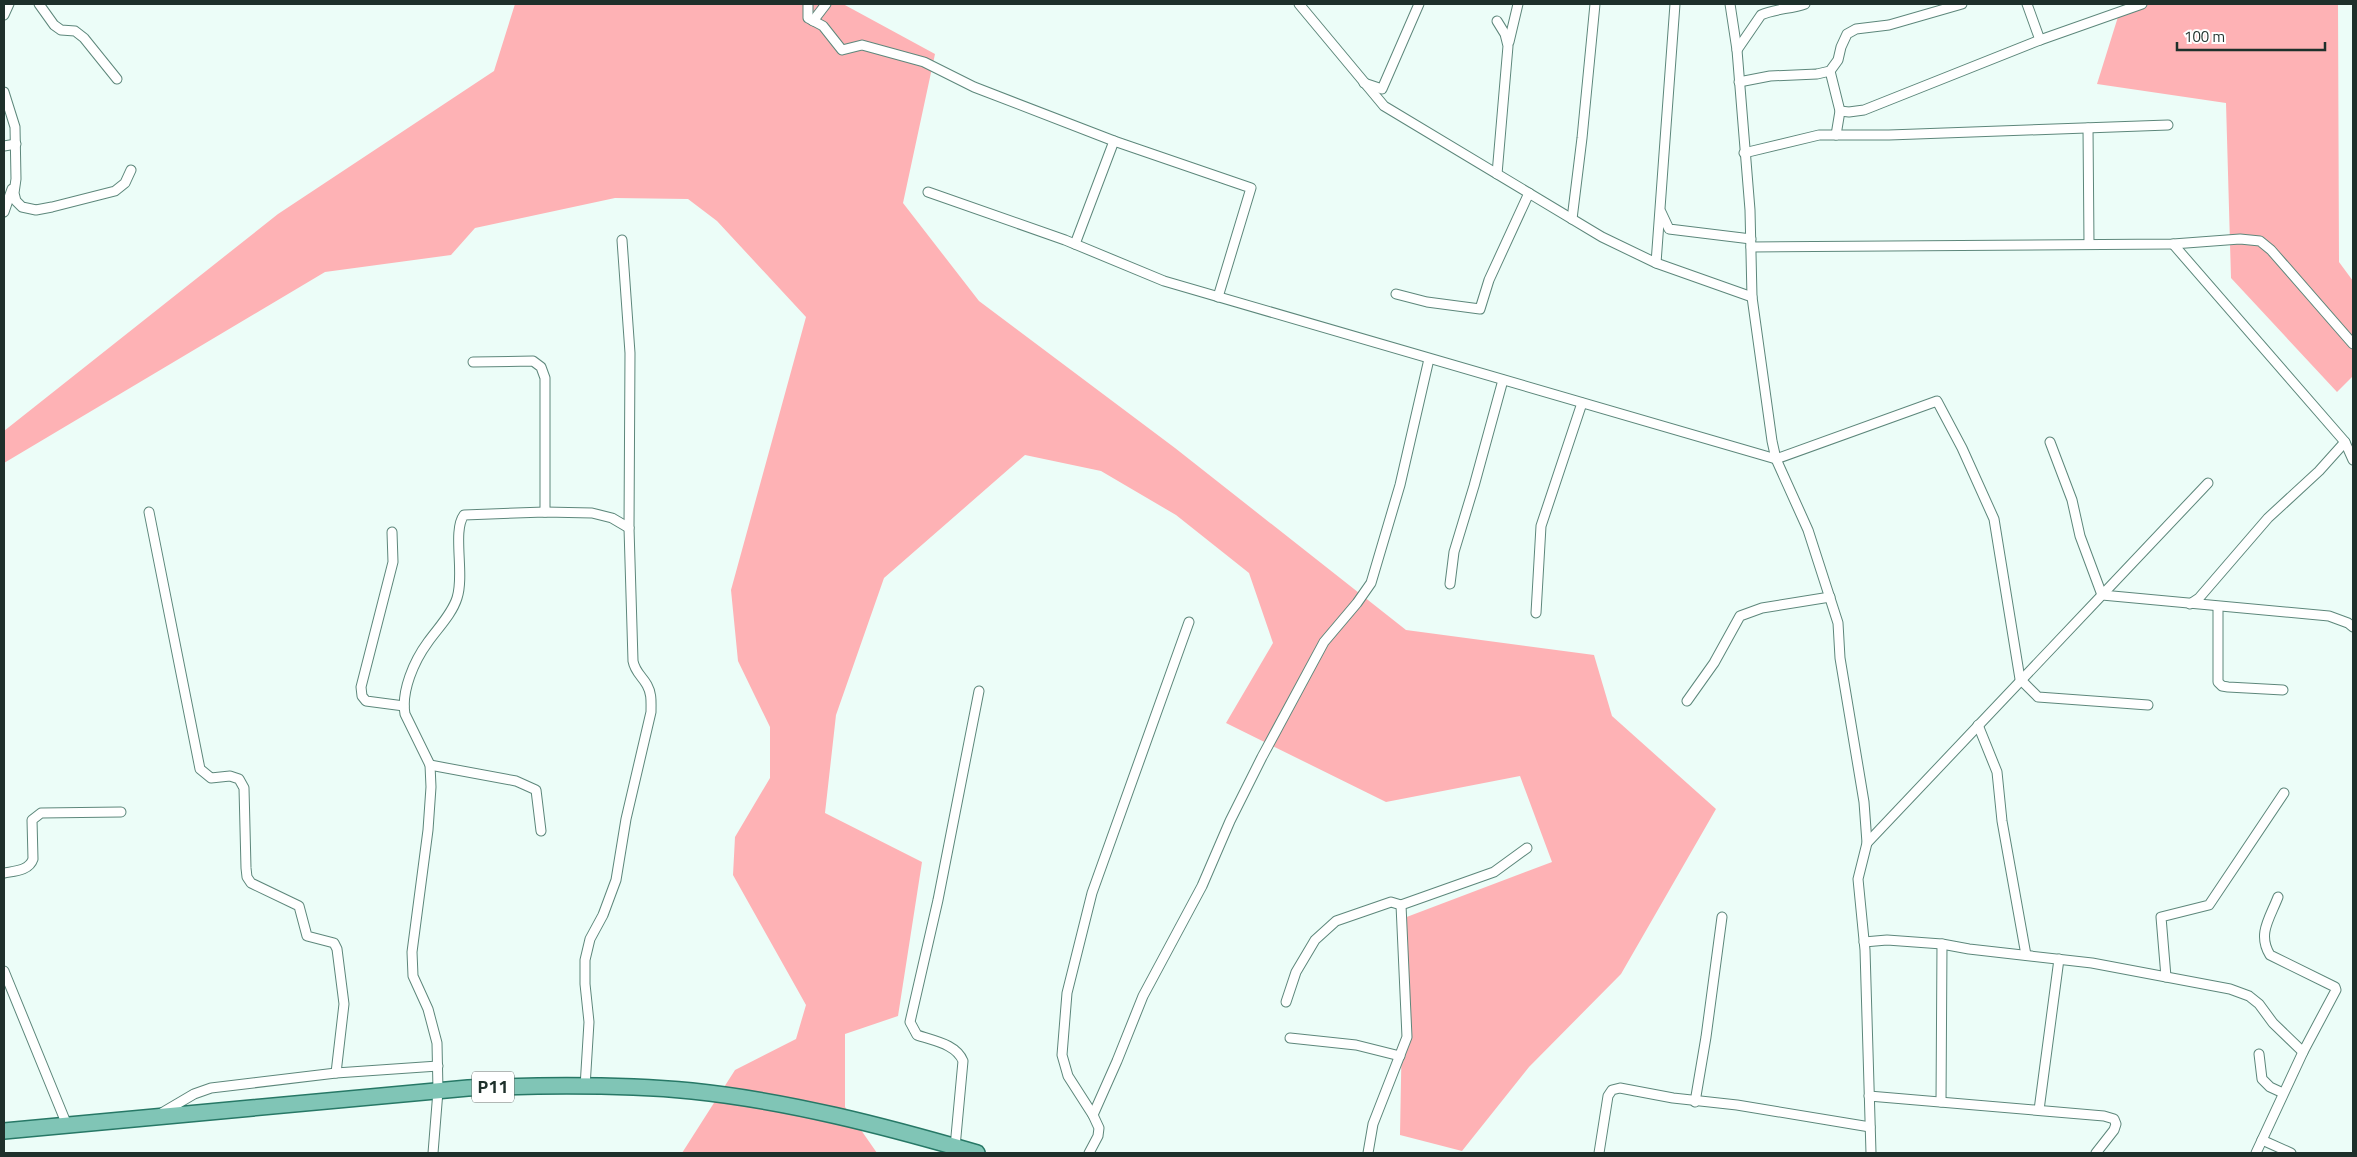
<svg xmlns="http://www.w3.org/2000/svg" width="2357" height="1157" font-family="'Titillium Web',sans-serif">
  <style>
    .green { fill: #feb2b5 }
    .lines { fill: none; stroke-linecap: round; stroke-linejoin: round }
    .minor-casing { stroke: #5d877b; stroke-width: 11 }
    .primary-casing { stroke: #277866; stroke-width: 18 }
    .minor { stroke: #fff; stroke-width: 9 }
    .primary { stroke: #80c5b6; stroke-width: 15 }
    .labels { text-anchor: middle; stroke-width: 4; stroke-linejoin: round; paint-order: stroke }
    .shield { fill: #fff; stroke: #626e6b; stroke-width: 1 }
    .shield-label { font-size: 18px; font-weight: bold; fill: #1e302b }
  </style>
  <rect width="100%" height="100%" fill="#ecfdf8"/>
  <g class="green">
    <polygon points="515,4 843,4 935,54 903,203 979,301 1175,448 1406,630 1594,655 1612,716 1716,809 1621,974 1529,1067 1462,1151 1400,1135 1404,918 1552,862 1520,776 1386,802 1226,723 1273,643 1249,573 1176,515 1101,471 1025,455 884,578 836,715 825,813 922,862 898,1016 845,1034 845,1107 877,1153 682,1153 735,1070 796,1039 806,1005 733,875 735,837 770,778 770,727 738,661 731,590 806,317 717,221 688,199 615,198 475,228 451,255 325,272 4,463 4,431 278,214 494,71"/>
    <polygon points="2122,4 2338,4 2339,262 2353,281 2353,376 2337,392 2231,278 2226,103 2097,84"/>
  </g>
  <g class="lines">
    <g class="minor-casing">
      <g id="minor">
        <polyline points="39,4 54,25 61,30 75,31 84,38 117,79"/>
        <polyline points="808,4 808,18 823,26 842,50 862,45 924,62 974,87 1114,141"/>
        <polyline points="1299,4 1384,106 1602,237 1656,263 1752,297"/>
        <polyline points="1730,4 1737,50 1750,210 1752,297 1772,441 1776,459 1808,530 1838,623 1840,658 1864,802 1867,843 1858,879 1865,950 1871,1153"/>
        <polyline points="2027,4 2040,40"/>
        <polyline points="4,15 9,4"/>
        <polyline points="813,21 826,4"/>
        <polyline points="1497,21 1505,34 1508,46 1497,174"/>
        <polyline points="1509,42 1518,4"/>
        <path d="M1737 50 1761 15C1773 9 1791 9 1805 4"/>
        <polyline points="1830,71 1840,111 1836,135"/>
        <polyline points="1739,82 1770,76 1817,74 1830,71 1838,60 1841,47 1847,34 1856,29 1889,25 1962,4"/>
        <polyline points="1364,83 1382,89 1419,4"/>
        <polyline points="4,92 15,127 16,179 14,193 16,201 22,207 36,210 52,207 115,191 125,183 131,170"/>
        <polyline points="1840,111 1849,112 1864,110 2040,40 2142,4"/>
        <polyline points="2088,128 2089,244"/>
        <polyline points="4,146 16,144"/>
        <polyline points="1744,153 1819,135 1889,135 2168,125"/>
        <polyline points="928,192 1065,240 1164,281 1776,459 1937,401 1962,448 1994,519 2020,679 2038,697 2148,705"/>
        <polyline points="4,212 12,189"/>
        <polyline points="1661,212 1669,229 1751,239"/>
        <polyline points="1572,219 1582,138 1595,4"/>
        <polyline points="1075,244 1114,141 1251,188 1218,297"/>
        <polyline points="2173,244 2345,442 2353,460"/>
        <polyline points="1751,247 2173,244 2240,239 2260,241 2271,250 2353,344"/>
        <polyline points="1656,263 1675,4"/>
        <polyline points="1396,294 1427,302 1480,309 1489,280 1529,193"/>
        <polyline points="473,362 533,361 541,367 545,378 545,512"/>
        <polyline points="2050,442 2072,500 2080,536 2102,595 2208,483"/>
        <polyline points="149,512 200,769 211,778 230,776 239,779 244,788 246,868 247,877 251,883 299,906 307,936 334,943 337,949 344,1004 336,1073"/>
        <polyline points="392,532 393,562 361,687 362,696 366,701 404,706"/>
        <polyline points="1450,584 1454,552 1474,486 1503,380"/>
        <polyline points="2190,604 2199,598 2268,518 2319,471 2345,442"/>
        <polyline points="2218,607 2218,682 2222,686 2228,687 2283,690"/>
        <polyline points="1536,613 1541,526 1582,403"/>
        <polyline points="1687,701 1714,663 1740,616 1762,608 1830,597"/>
        <polyline points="1978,725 1997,772 2002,821 2026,955"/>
        <polyline points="430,765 516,781 536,790 541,831"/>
        <polyline points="1867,843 2102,595 2329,616 2348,623 2353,627"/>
        <path d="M4 873C14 871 29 871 33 859L32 820 41 813 121 812"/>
        <polyline points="1864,942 1887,940 1942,944 1969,949 2092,963 2230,989 2249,996 2259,1004 2273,1023 2303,1052"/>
        <polyline points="4,971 67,1125"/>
        <polyline points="2166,977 2161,917 2209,905 2284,793"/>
        <polyline points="1286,1002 1296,972 1315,940 1336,921 1391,902 1401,905"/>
        <polyline points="1290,1038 1356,1045 1400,1056"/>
        <polyline points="2259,1054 2262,1079 2270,1087 2283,1093"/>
        <path d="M585 1087 589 1022 585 984V960L590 939 603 915 616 880 626 819 651 712C651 702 652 694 647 685 642 676 635 672 633 661L629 528 630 353 622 240"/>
        <polyline points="1869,1096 2104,1116 2114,1119 2116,1124 2114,1130 2096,1153"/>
        <polyline points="1695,1102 1706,1037 1722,917"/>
        <polyline points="1941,1102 1942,944"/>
        <polyline points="2039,1110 2059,959"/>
        <polyline points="160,1114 194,1094 211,1088 336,1073 438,1066"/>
        <polyline points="1093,1115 1117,1061 1143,996 1202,886 1230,821 1262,757 1324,642 1357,603 1371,583 1400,485 1429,359"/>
        <polyline points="2262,1140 2291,1153"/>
        <path d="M955 1147 963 1061C956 1044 934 1041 917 1035L910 1022 938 900 979 691"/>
        <path d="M433 1153 438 1091 437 1043 428 1009 413 976 412 952 428 830 431 787 430 765 405 714C401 691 414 661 428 642 438 628 452 614 457 598 465 574 452 531 464 515L545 512 592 513 612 518 629 528"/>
        <polyline points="1089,1153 1098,1136 1099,1128 1093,1115 1068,1076 1062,1055 1067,993 1092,893 1189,622"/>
        <polyline points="1368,1153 1373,1124 1407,1037 1401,905 1494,872 1527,848"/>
        <polyline points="1599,1153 1608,1096 1612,1090 1620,1088 1673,1098 1737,1105 1870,1127"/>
        <path d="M2256 1153 2303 1052 2336 990 2335 987 2270 955C2257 934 2270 918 2278 897"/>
      </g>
    </g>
    <g class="primary-casing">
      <path id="primary" d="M4 1131 468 1088C542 1085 618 1084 692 1091 788 1101 884 1126 977 1153"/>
    </g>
    <use href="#minor" class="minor"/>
    <use href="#primary" class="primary"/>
  </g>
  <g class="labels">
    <rect class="shield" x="472" y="1071.5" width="42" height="31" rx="4"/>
    <g class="shield-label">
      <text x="493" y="1093">P11</text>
    </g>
  </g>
  <rect width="2357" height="1157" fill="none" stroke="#1e302b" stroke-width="10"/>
  <path d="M2177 42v8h148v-8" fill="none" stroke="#1e302b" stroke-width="2.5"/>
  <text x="2184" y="42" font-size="15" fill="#1e302b" stroke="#ffffff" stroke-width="4" paint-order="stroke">100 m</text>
</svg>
